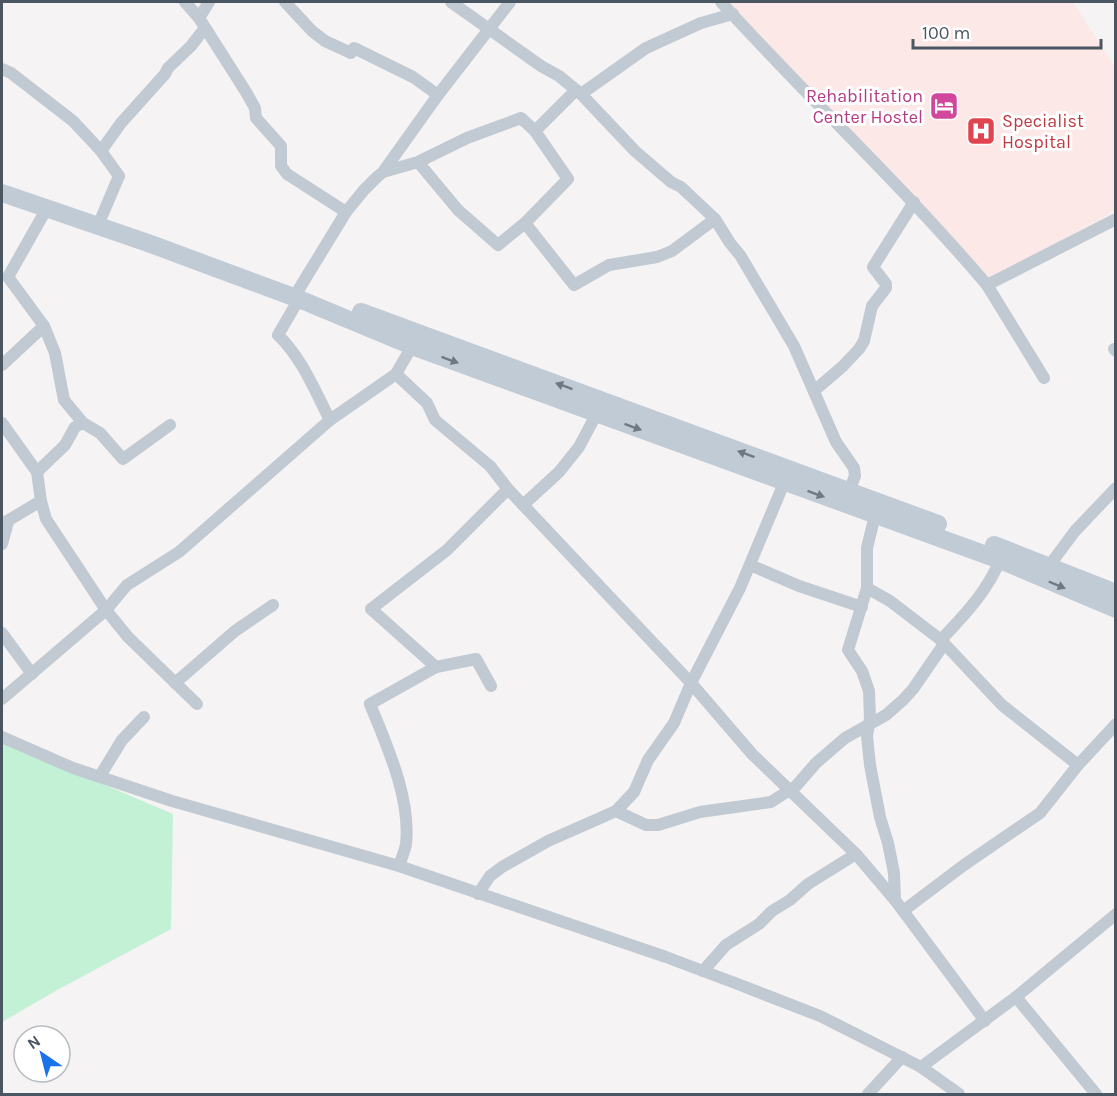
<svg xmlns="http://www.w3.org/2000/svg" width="1117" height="1096" font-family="Karla,sans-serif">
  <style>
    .medical { fill: #fce8e6 }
    .green { fill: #c3f1d5 }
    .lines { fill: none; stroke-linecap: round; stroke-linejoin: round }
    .street { stroke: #c1cad2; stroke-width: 12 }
    .secondary { stroke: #c1cbd6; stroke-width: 18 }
    .oneway { fill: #6e7984 }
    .labels { text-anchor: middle; stroke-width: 6; stroke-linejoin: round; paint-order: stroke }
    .hotel-label { font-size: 18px; fill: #b23c85; stroke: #fff; text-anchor: end }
    .health-label { font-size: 18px; fill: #be3a42; stroke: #fff; text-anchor: start }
  </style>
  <rect width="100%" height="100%" fill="#f5f3f3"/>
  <polygon class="medical" points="728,2 1073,2 1115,67 1115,211 986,281"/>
  <polygon class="green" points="2,741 173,814 171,929 59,989 2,1022"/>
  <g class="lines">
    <g class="street">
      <polyline points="185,2 199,18 246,92 255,108 256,118 281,146 281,166 287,174 346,212"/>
      <polyline points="285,2 312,31 325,41 351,53 354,48 413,77 438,95"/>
      <polyline points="451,2 541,66 559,76 581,94 635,151 671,182 681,187 715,219 730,243 740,255 794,346 836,442 854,468 855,476 849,491"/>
      <path d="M721 2C808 98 903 186 987 285L1116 219"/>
      <polyline points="199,18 209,2"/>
      <polyline points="2,69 11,73 73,121 101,151 119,176 102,216"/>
      <polyline points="581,94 646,48 701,23 733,14"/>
      <polyline points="535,131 576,90"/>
      <polyline points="101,151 121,123 165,74 168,68 191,46 205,28"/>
      <polyline points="383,172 438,95 510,2"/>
      <polyline points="47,208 8,277 44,326 55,353 64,400 83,423 100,433 123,459 170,425"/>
      <polyline points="525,223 574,285 609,265 657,257 672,251 715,219"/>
      <polyline points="987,285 1044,378"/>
      <polyline points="299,289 346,212 364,190 377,177 383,172 418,162 467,138 521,118 535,131 568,179 525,223 498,245 458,210 418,162"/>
      <path d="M299 299 278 335C302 358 315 391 330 420"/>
      <polyline points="1114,349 1116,351"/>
      <polyline points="2,365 44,326"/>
      <polyline points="396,374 427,403 435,420 490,466 508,489 691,683 752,754 856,854 895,900 985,1021"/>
      <polyline points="814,391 843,366 859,349 864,341 872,306 886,288 886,284 873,267 914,202"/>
      <polyline points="2,423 37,472 41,501 46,519 106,610 128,637 197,704"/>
      <polyline points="37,472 65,445 75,427 83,423"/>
      <polyline points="523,505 559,472 579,447 597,413"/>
      <polyline points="875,515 867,548 867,588 848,650 862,671 869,691 870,719 867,736 870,765 880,817 888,843 894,873 895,900"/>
      <polyline points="2,524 41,501"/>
      <polyline points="2,544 8,522"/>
      <polyline points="750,565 799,586 862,607"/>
      <polyline points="1049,566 1075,531 1116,488"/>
      <polyline points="867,588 890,601 941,640 1002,705 1078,765"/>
      <polyline points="2,633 32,674"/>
      <path d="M941 640C964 615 987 592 1000 560"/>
      <polyline points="436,667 371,609 447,550 508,489"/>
      <polyline points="175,683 235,631 273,605"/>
      <polyline points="2,699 106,610 127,585 179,552 330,420 396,374 412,346"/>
      <polyline points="2,737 73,768 172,801 399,866 666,957 735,983 820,1016 921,1067 959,1094"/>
      <polyline points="100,776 122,740 144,717"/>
      <polyline points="616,811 634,792 648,760 674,723 691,683 740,588 784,483"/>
      <path d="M399 866C401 859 405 851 406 844 411 798 387 746 370 704L436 667 476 659 491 686"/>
      <polyline points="478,894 490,876 502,867 548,841 616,811 646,825 658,825 700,812 771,802 796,786 816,763 845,738 886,715 903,700 913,689 944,644"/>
      <polyline points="903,911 964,865 1040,813 1078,765 1116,724"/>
      <polyline points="703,971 726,945 759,924 772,911 790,900 808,884 856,854"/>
      <polyline points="1016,997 1096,1094"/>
      <polyline points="921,1067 1016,997 1116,914"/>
      <polyline points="868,1094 902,1057"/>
    </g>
    <g class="secondary">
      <polyline points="2,193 148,243 299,299 412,346 1000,560 1116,609"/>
      <polyline points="361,312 938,524"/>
      <polyline points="994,545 1116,593"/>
    </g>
  </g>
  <defs><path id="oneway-solid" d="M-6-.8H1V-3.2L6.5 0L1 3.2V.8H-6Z" transform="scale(1.5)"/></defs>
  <g class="oneway">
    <use href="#oneway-solid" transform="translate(450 360) rotate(20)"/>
    <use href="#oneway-solid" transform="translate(564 386) rotate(-160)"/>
    <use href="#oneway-solid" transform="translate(633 427) rotate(20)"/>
    <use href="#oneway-solid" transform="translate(746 454) rotate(-160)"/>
    <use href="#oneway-solid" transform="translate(816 494) rotate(20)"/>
    <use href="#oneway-solid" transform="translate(1057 585) rotate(23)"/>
  </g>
  <defs>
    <g id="hotel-square" transform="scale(1.5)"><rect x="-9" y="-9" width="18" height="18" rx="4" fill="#d1479c" stroke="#fff"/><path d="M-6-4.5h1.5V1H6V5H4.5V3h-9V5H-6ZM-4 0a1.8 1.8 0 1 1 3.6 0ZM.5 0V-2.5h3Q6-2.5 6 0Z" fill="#fff"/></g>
    <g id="hospital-square" transform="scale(1.5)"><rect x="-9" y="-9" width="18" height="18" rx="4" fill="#e0444e" stroke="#fff"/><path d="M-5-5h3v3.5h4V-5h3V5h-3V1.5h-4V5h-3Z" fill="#fff"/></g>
  </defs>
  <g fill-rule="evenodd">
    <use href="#hotel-square" x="944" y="106"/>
    <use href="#hospital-square" x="981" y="131"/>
  </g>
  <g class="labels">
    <g class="hotel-label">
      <text x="923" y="102">Rehabilitation<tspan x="923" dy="21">Center Hostel</tspan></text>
    </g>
    <g class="health-label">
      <text x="1002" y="127">Specialist<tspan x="1002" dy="21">Hospital</tspan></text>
    </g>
  </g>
  <rect width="1117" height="1096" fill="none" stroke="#4a5661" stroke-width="6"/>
  <g transform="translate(42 1054) rotate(325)"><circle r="28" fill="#ffffff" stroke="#b7bbc0" stroke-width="1.5"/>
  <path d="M0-4.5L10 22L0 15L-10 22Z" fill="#1a73e8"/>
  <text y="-9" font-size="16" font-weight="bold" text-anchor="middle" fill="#4a5661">N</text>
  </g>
  <path d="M913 39v9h188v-9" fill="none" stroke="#4a5661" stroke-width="3"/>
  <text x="922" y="39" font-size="18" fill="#4a5661" stroke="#ffffff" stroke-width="4.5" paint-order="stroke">100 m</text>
</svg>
